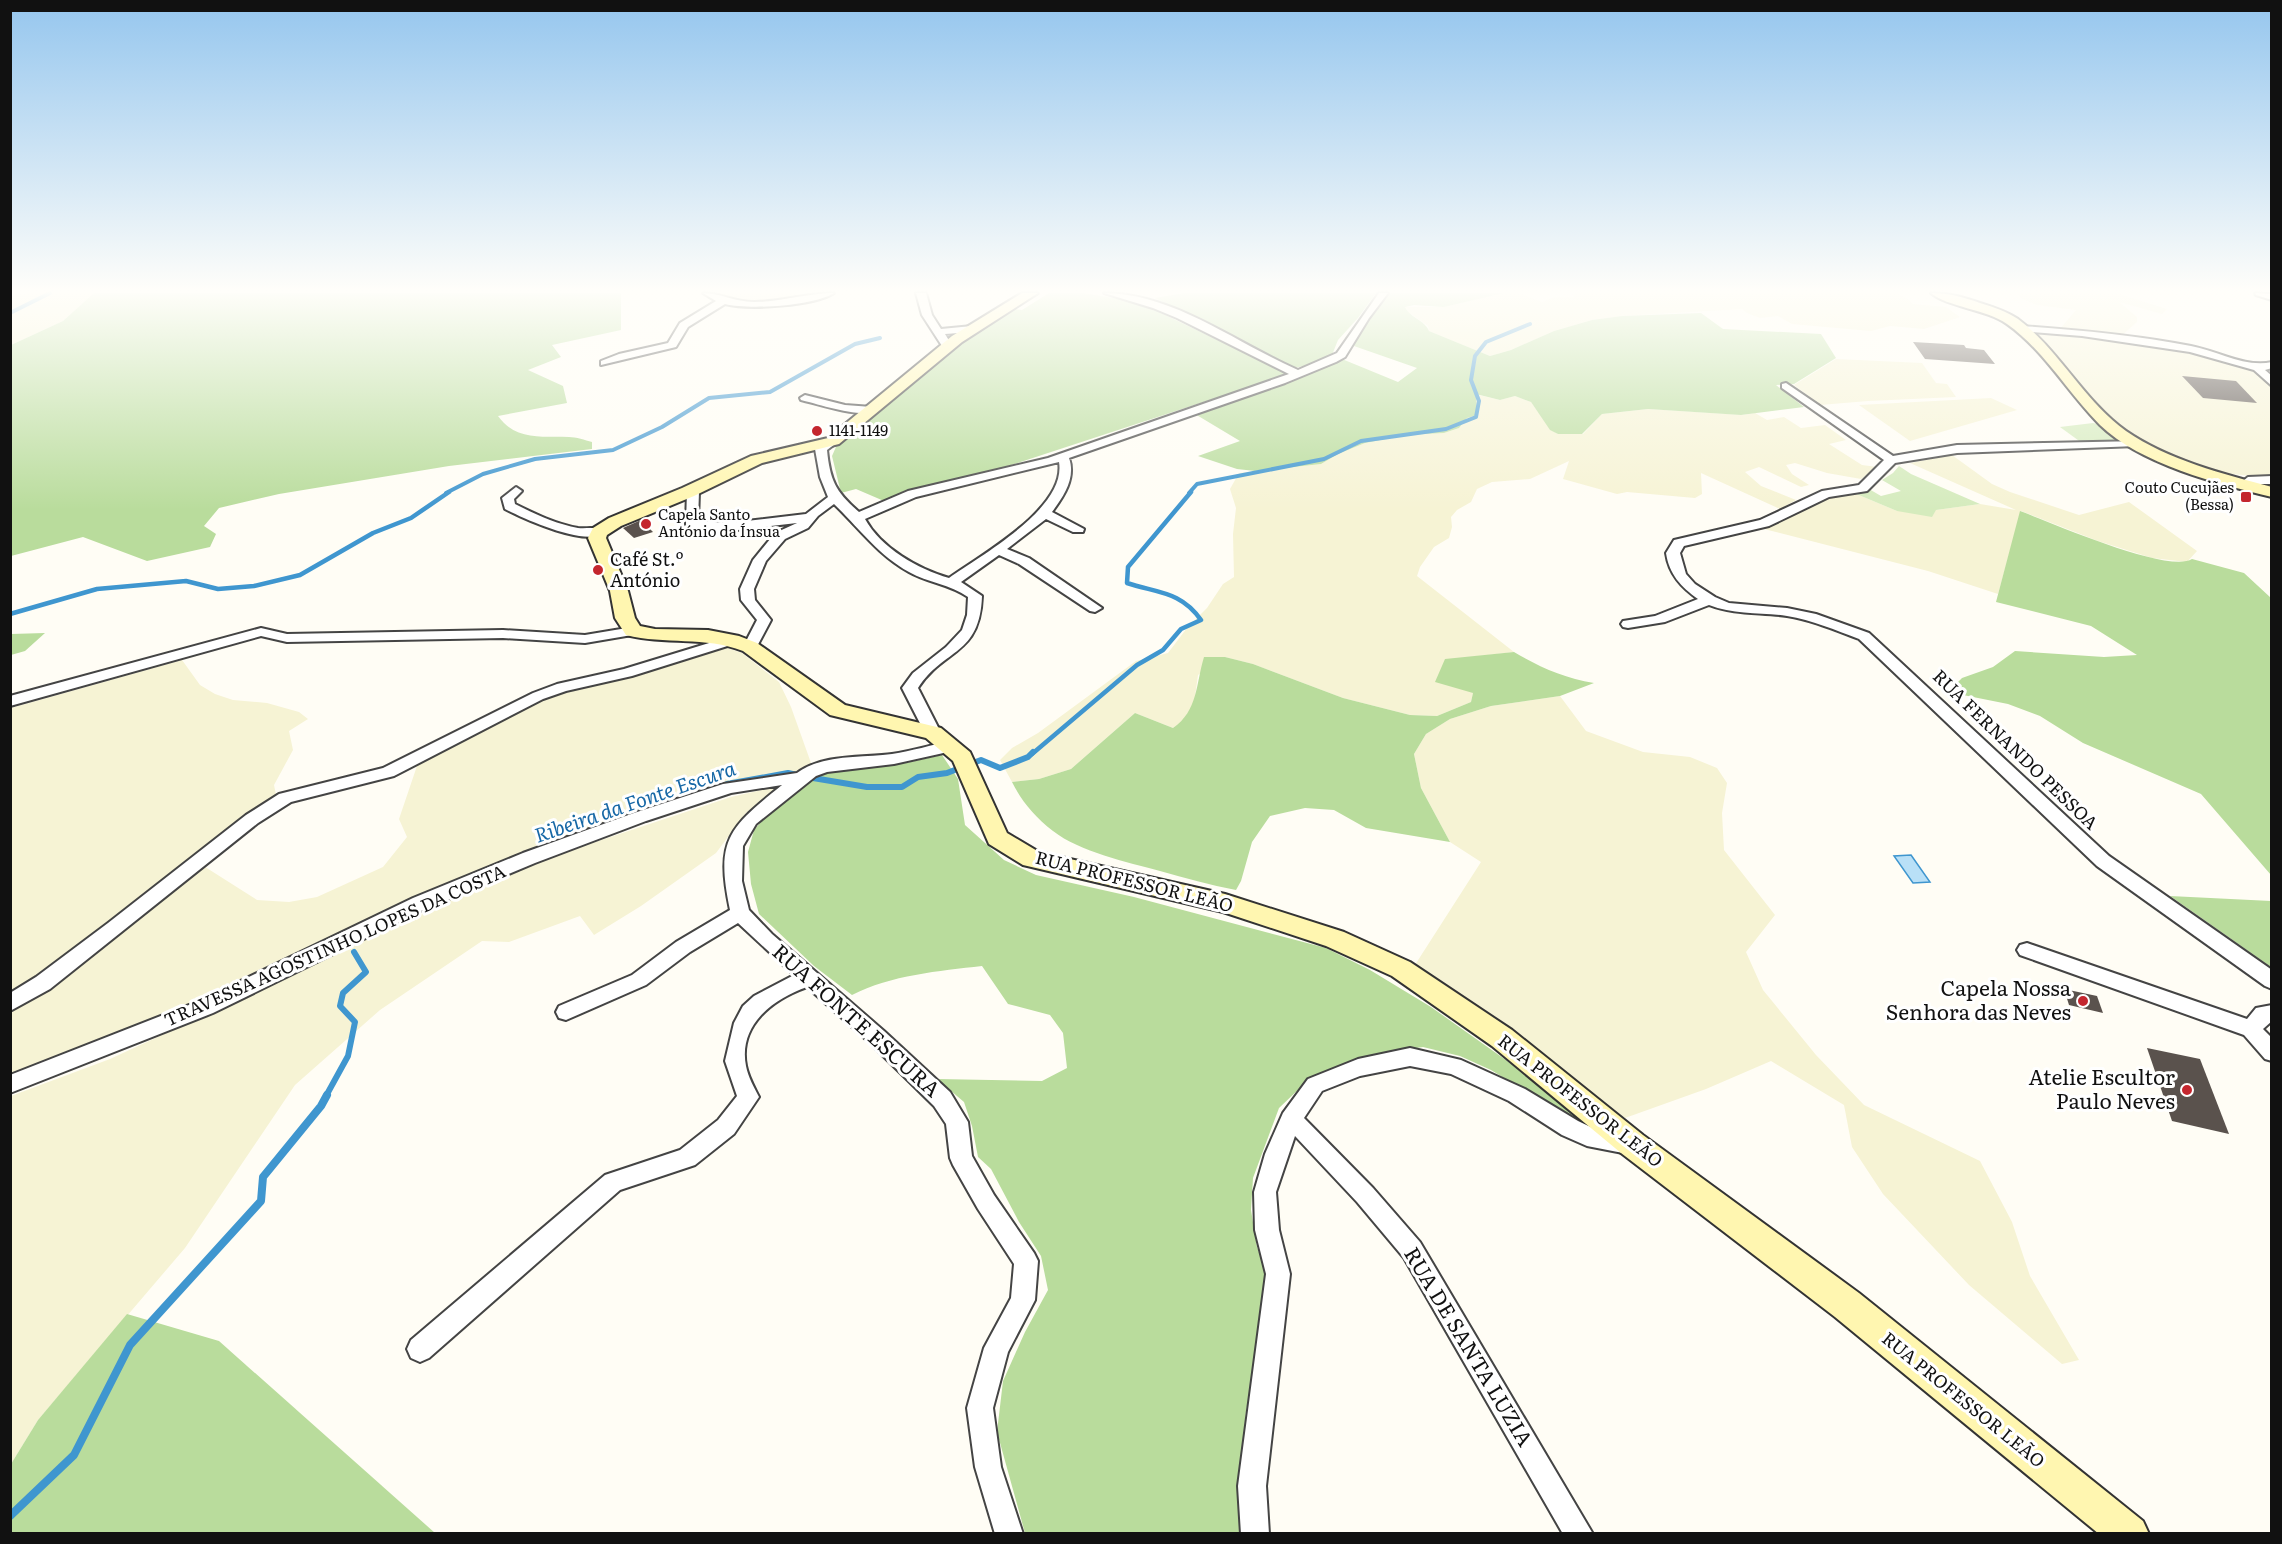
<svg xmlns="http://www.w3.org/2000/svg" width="2282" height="1544" font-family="Literata,serif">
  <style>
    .farmland { fill: #f6f3d4 }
    .green { fill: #d5ebbd }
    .forest { fill: #b9dc9c }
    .water { fill: #b9e0f7; stroke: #3f96cf; stroke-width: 1.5 }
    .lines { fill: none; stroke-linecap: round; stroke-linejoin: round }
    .stream-far3 { stroke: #3f96cf; stroke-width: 4 }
    .stream-far2 { stroke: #3f96cf; stroke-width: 4.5 }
    .stream-far1 { stroke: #3f96cf; stroke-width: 6 }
    .stream { stroke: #3f96cf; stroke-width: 8 }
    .building { fill: #5a524d }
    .street-casing { stroke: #444; stroke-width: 4 }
    .secondary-casing { stroke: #333; stroke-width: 4 }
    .street { fill: #fff; fill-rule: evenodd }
    .secondary { fill: #fff6b0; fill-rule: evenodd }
    .poi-dot { fill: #c4262e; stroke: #fff; stroke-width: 2 }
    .labels { text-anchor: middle; stroke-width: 6; stroke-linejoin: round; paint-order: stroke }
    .far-poi-label { font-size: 15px; fill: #111; stroke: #fff; text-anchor: start }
    .poi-label { font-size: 18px; fill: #111; stroke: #fff; text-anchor: start }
    .street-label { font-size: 18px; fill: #111; stroke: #fff }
    .water-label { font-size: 20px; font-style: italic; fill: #1768a6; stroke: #fff }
    .near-poi-label { font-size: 21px; fill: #111; stroke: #fff; text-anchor: end }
    .near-street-label { font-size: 21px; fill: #111; stroke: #fff }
  </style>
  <rect width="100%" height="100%" fill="#fffdf5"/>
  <g class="farmland">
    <polygon points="29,293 94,293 63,321 11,345 10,296"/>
    <polygon points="711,293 796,293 797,297 746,303 714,296"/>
    <polygon points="1504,293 1519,293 1542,302 1554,297 1573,297 1575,293 1897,293 1909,300 1913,304 1946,307 1960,317 1924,329 1890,326 1871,331 1792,324 1778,316 1760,318 1747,313 1742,309 1622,316 1592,320 1554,331 1511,350 1490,356 1429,331 1428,326 1408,312 1405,307 1444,307"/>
    <polygon points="2019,293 2116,293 2167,309 2162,314 2119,302 2137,317 2137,322 2120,337 2059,330 2076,310 2037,305 2020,298"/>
    <polygon points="2031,331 2088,335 2182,349 2255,371 2271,386 2271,478 2213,472 2170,455 2126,433 2113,421 2064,370"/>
    <polygon points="1836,359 1922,363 1936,383 1947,384 1956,397 1868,401 1820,405 1794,385"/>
    <polygon points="1475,394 1500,400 1515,396 1531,402 1550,429 1558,434 1583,434 1602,414 1648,409 1743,415 1755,413 1767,420 1784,417 1801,428 1825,425 1846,440 1829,444 1862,465 1877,467 1861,479 1827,473 1795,463 1786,465 1792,474 1809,485 1801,487 1759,467 1745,472 1761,486 1796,500 1780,509 1701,473 1702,494 1695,498 1627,492 1617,494 1563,479 1569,461 1530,479 1492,482 1477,489 1471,502 1457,510 1451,517 1452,527 1449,538 1434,547 1420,567 1417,576 1514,652 1445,660 1473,693 1471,702 1437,716 1410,715 1343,698 1253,664 1225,657 1198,675 1194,704 1182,722 1173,728 1135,713 1071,769 1039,779 1012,782 1000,760 1012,748 1038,733 1136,661 1168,653 1187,628 1207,608 1223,584 1234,577 1233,534 1236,508 1230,489 1239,473 1321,464 1338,454 1365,443 1407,435 1444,433 1459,428 1467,418"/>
    <polygon points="1991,398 2017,410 1910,441 1859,405"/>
    <polygon points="1952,455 1992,484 2010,492 2079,515 2129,502 2197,551 2187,562 2152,558 2098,541 2021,511 1998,594 1928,571 1764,529 1825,499 1854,493 1897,511 1936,510 1980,504 2016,510 1910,463"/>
    <polygon points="722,646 742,653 779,682 791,707 811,763 797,771 722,782 661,801 565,837 418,897 181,1008 73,1052 11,1073 10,1013 121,933 202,865 257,900 289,902 317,897 383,867 407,837 399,819 418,763 472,732 557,692"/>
    <polygon points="182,660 200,685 215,694 233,700 267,703 299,712 308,719 289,731 293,750 274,785 276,795 234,823 105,930 11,995 11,708"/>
    <polygon points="1560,696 1586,731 1643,752 1690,757 1717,768 1727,783 1722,813 1724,850 1775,915 1746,952 1763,990 1816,1055 1864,1105 1980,1161 2012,1222 2030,1276 2079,1360 2062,1364 1969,1285 1883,1194 1852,1147 1844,1105 1771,1061 1706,1089 1625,1118 1413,968 1481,862 1450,842 1421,788 1414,754 1426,734 1450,719 1491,706"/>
    <polygon points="779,786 746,813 716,853 641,906 594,935 580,916 509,942 482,941 380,1010 295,1085 185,1248 38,1420 11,1464 11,1096 110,1059 290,976 433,907 556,855 731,797"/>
  </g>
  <g class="green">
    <polygon points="2093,423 2101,425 2125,441 2082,443 2060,427"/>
    <polygon points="1899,466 1911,474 1980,504 1936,510 1932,517 1897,511 1854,493 1869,489 1881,496 1901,491 1882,480 1893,473"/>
  </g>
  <g class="forest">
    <path d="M94 293H621V330L552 345 561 357 528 370 563 386 567 403 498 416C516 441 542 436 569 437 576 437 585 440 592 442V449L449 466 279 494 219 508 204 526 216 534 210 547 147 561 83 537 11 556V345L63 321Z"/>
    <polygon points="1049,293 1083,293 1138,302 1289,374 1002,468 904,491 884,501 856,489 841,493 832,456 839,440 916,375 1008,308 1022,310"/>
    <polygon points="1184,293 1376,293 1358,318 1338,340 1332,355 1309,365 1294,368 1155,298"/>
    <path d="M1389 293H1504L1444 307 1414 305 1405 307C1410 318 1425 320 1429 331L1490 356 1511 350 1554 331 1592 320 1622 316 1701 313 1723 329 1821 334 1836 358 1794 384 1776 385 1804 407 1741 415 1648 409 1602 414 1582 434H1558L1550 430 1531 402 1515 396 1500 400 1476 394 1477 415 1467 418 1459 428 1444 433 1407 435 1365 443 1338 454 1321 464 1255 471 1237 469 1198 456 1240 441 1195 414 1342 359 1398 382 1417 368 1354 346 1359 333Z"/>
    <path d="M2020 511C2050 522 2168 574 2192 559L2244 573 2271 598V875L2201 794 2083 743 2040 716 2008 704 1948 692 1962 678 1993 667 2015 651 2104 657 2137 655 2091 626 1996 602Z"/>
    <polygon points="45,633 25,651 11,655 11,634"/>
    <path d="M1514 652C1539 667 1564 678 1594 683L1560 696 1491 706 1450 719 1426 734 1414 754 1421 788 1450 842 1366 828 1334 810 1305 808 1270 816 1252 842 1241 881 1236 890C1210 885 1185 878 1160 871 1127 862 1080 852 1053 831 1035 817 1022 802 1012 782L1039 779 1071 769 1135 713 1173 728C1198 711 1196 683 1204 657H1225L1253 664 1343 698 1410 715 1437 716 1471 702 1473 693 1435 682 1445 659Z"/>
    <path d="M942 755 958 779 965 825 1004 860 1036 875 1134 897 1326 948 1370 970 1431 1007 1589 1119H1577L1560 1112 1491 1070 1460 1056 1423 1047 1375 1054 1327 1070 1300 1088 1279 1108 1253 1178 1251 1210 1257 1247 1267 1274 1262 1327 1246 1411 1240 1471 1243 1533H1025L997 1432 1003 1381 1025 1332 1048 1290 1041 1256 1019 1222 991 1169 978 1157 972 1126 964 1102 937 1079 1042 1081 1067 1068 1063 1033 1050 1015 1008 1004 982 966C939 971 891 975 852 995L814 966 759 914 751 884 748 852 754 830 776 804 824 773 906 763Z"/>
    <polygon points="2170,896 2271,901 2271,967"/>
    <polygon points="127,1314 219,1341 435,1533 11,1533 11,1464 38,1420"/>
  </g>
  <polygon class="water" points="1911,855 1930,882 1913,883 1894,856"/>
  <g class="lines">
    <g class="stream-far3">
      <polyline points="10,313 50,293"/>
      <polyline points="446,493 483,474 535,459 613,450 662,427 709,398 770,392 855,344 880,338"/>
      <polyline points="1189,493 1197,484 1324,459 1361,441 1446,429 1476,417 1479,401 1471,380 1475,356 1486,342 1530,324"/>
    </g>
    <g class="stream-far2">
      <polyline points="10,614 97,589 186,581 218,589 254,586 300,575 373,533 411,518 449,492"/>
      <path d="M1032 754 1137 665 1163 650 1181 629 1201 620C1181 591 1157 593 1127 583L1128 567 1191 492"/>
    </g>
    <g class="stream-far1">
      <polyline points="807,777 867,787 902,787 918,777 947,773 981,760 1000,768 1028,757 1033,752"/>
      <polyline points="727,784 788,773 797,775"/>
      <polyline points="326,1096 348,1056 355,1022 340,1006 343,993 366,972 354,952"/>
    </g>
    <polyline class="stream" points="10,1516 74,1455 130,1345 261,1201 263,1177 321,1106 327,1095"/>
  </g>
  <g class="building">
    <polygon points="1913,342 1964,345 1966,348 1984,350 1995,364 1925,359"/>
    <polygon points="2182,376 2236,381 2257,403 2203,398"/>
    <polygon points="641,520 653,532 634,538 623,528"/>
    <polygon points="2064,989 2097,996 2103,1013 2069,1005"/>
    <polygon points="2147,1048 2200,1059 2229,1134 2172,1121"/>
  </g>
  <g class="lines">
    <g class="street-casing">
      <g id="street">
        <path d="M703 293C720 293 735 302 754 302 781 302 807 293 834 293 814 306 749 310 725 304L688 327 676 347 601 365V361L619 354 668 343 680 323 716 301Z"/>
        <polygon points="916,293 926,293 932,315 941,329 972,326 977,329 972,332 945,334 953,347 944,349 922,315"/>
        <path d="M1104 293C1173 293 1236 343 1298 370L1337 353 1379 293H1388L1369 318 1345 357 1336 362 1285 383 1069 458C1076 478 1064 496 1052 512L1084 529 1083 532H1073L1046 519 1007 549 1029 558 1102 608 1095 612 1090 611 1019 564 999 555 961 582 982 596C980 656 944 648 918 688L941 733 939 737H927L902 688 913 673 946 647 962 630 967 615 968 597C950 584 928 583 909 572 878 555 859 528 834 504L818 516 808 528 785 539 766 561 754 589 755 600 771 620 755 650H745L743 647 757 620 741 600 740 589 753 560 775 533 797 523 729 531 687 527 686 524 687 491 699 481H707L709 484 699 492 698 521 729 523 806 514 828 497 820 477 815 449 833 438 839 441 827 450C830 481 836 492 859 512L908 491 1048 458 1289 374 1177 318 1153 308ZM1059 462C1067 508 981 555 949 578 918 569 881 548 865 519L916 497Z"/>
        <polygon points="2255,293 2272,294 2272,300 2256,295"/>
        <path d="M2022 326C2078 330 2136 335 2191 346 2218 351 2245 368 2272 362V368L2265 370 2272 376V386L2254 370 2190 352 2082 336 2018 331 2017 329Z"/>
        <path d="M1786 383 1893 456 1957 445 2141 441V445L2137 446 1957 453 1895 463 1867 491 1829 497 1769 526 1684 546 1680 553 1686 574 1695 584 1715 597 1729 603 1787 608 1816 614 1869 633 2109 856 2272 970V989L2265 986 2097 866 1859 639C1835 630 1812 620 1787 616 1761 612 1734 615 1709 605L1665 622 1628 628 1623 627 1621 624 1623 621 1655 616 1698 599C1681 587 1669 574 1666 553L1674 540 1760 520 1822 491 1859 485 1884 460 1782 388V384Z"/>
        <path d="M805 395 845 405 872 407 878 410C865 420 818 404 801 400L800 398Z"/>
        <polygon points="2272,476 2272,484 2255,484 2244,489 2238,485 2248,477"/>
        <path d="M516 487 522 491 514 499 515 504C535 514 556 524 578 528 587 529 599 526 605 532 588 548 524 519 505 509L502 498Z"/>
        <polygon points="633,627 638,628 640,631 638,634 585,643 503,638 287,642 261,636 10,706 10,696 261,628 287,634 503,630 585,635"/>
        <polygon points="732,636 737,637 739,640 737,643 632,676 566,691 543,699 394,776 291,802 258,823 50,989 10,1011 10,993 36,977 108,923 246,815 279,794 383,768 533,693 557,684 624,669"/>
        <path d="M951 741 957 742 959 746 957 750 894 764 827 772 816 776 756 824 743 846 742 881 749 910 772 934 884 1031 950 1092 968 1122 972 1156 994 1195 1034 1253 1038 1261 1035 1300 1008 1352 993 1408 1001 1467 1023 1534H995L975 1467 967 1408 984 1348 1011 1298 1014 1264 978 1209 953 1165 950 1158 946 1124 934 1106 870 1043 807 987C773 999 738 1025 746 1066 748 1077 754 1087 759 1097L734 1134 695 1165 620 1190 429 1358 420 1362 411 1358 407 1349 411 1340 605 1175 680 1150 718 1120 737 1096 725 1061 734 1023 743 1006 754 996 794 975 738 923 690 952 646 985 566 1020 559 1018 556 1012 559 1006 632 975 676 942 730 910C715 839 729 828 782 785L731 793 646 821 535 863 427 908 213 1013 10 1093V1075L199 1001 413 898 523 853 634 813 723 784 797 773C822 754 862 758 892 754 912 751 931 745 951 741Z"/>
        <polygon points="2027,943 2247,1019 2256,1008 2272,1005 2272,1021 2263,1029 2272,1038 2272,1061 2265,1059 2244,1035 2020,955 2017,950 2020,945"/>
        <polygon points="1410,1048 1461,1060 1525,1089 1578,1121 1597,1130 1636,1137 1639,1144 1636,1151 1628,1154 1587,1146 1562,1135 1509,1101 1451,1074 1410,1066 1360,1076 1322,1091 1304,1118 1373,1188 1420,1242 1593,1534 1563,1534 1404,1258 1357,1202 1295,1136 1276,1192 1279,1230 1290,1274 1266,1486 1269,1534 1241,1534 1238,1486 1266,1274 1255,1230 1254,1192 1265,1154 1283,1113 1308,1079 1358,1059"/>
      </g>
    </g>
    <g class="secondary-casing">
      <g id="secondary">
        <path d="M1022 293H1038L962 342 839 444 762 463 694 496 621 526 607 535 606 538 628 591 635 618 640 626 655 629 708 630 739 636 757 643 845 705 941 728 970 752 1007 833 1039 852 1225 894 1344 932 1410 962 1512 1030 1643 1135 1859 1293 2143 1521 2149 1534H2099L1835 1317 1621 1153 1492 1046 1392 976 1326 946 1223 912 1023 865 989 844 953 761 926 738 830 715 743 651C705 636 665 645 626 635L615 618 610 591 588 538 593 528 609 518 682 488 751 456 828 438 952 336Z"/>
        <path d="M1931 293C1949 293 1963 297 1980 303 1993 307 2006 311 2018 319 2059 350 2084 401 2126 431 2168 460 2223 474 2272 487V497C2218 484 2140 464 2100 425 2068 393 2044 350 2007 324 1986 309 1947 307 1931 293Z"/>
      </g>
    </g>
    <use href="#street" class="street"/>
    <use href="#secondary" class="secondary"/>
  </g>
  <linearGradient id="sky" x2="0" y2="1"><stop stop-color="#95c6ee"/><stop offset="0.57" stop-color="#fffefa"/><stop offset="1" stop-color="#fffefa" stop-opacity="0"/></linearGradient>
  <rect width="2282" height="510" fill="url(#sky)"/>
  <g class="poi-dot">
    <circle cx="817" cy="431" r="6"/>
    <rect x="2240" y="491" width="12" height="12" rx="3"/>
    <circle cx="646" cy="524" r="6"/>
    <circle cx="598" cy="570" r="6"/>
    <circle cx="2083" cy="1001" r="6"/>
    <circle cx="2187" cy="1090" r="6"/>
  </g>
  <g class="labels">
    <g class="far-poi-label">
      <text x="829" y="436">1141-1149</text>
      <text x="2234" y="493" text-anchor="end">Couto Cucujães<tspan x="2234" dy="17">(Bessa)</tspan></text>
      <text x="658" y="520">Capela Santo<tspan x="658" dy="17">António da Ínsua</tspan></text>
    </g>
    <g class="poi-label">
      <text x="610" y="566">Café St.º<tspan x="610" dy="21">António</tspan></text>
    </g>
    <g class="street-label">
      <text transform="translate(2015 750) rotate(44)" y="6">RUA FERNANDO PESSOA</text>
      <text transform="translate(1134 882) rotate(14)" y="6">RUA PROFESSOR LEÃO</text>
      <text transform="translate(335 946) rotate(-24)" y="6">TRAVESSA AGOSTINHO LOPES DA COSTA</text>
      <text transform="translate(1580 1101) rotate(38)" y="6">RUA PROFESSOR LEÃO</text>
      <text transform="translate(1963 1400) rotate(39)" y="6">RUA PROFESSOR LEÃO</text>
    </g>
    <g class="water-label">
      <text transform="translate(635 802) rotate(-19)" y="7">Ribeira da Fonte Escura</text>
    </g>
    <g class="near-poi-label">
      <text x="2071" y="996">Capela Nossa<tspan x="2071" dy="24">Senhora das Neves</tspan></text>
      <text x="2175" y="1085">Atelie Escultor<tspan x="2175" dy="24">Paulo Neves</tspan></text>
    </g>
    <g class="near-street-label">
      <text transform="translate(856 1021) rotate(42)" y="7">RUA FONTE ESCURA</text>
      <text transform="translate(1468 1347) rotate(59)" y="7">RUA DE SANTA LUZIA</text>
    </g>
  </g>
  <rect width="2282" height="1544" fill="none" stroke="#111111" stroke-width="24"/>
</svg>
